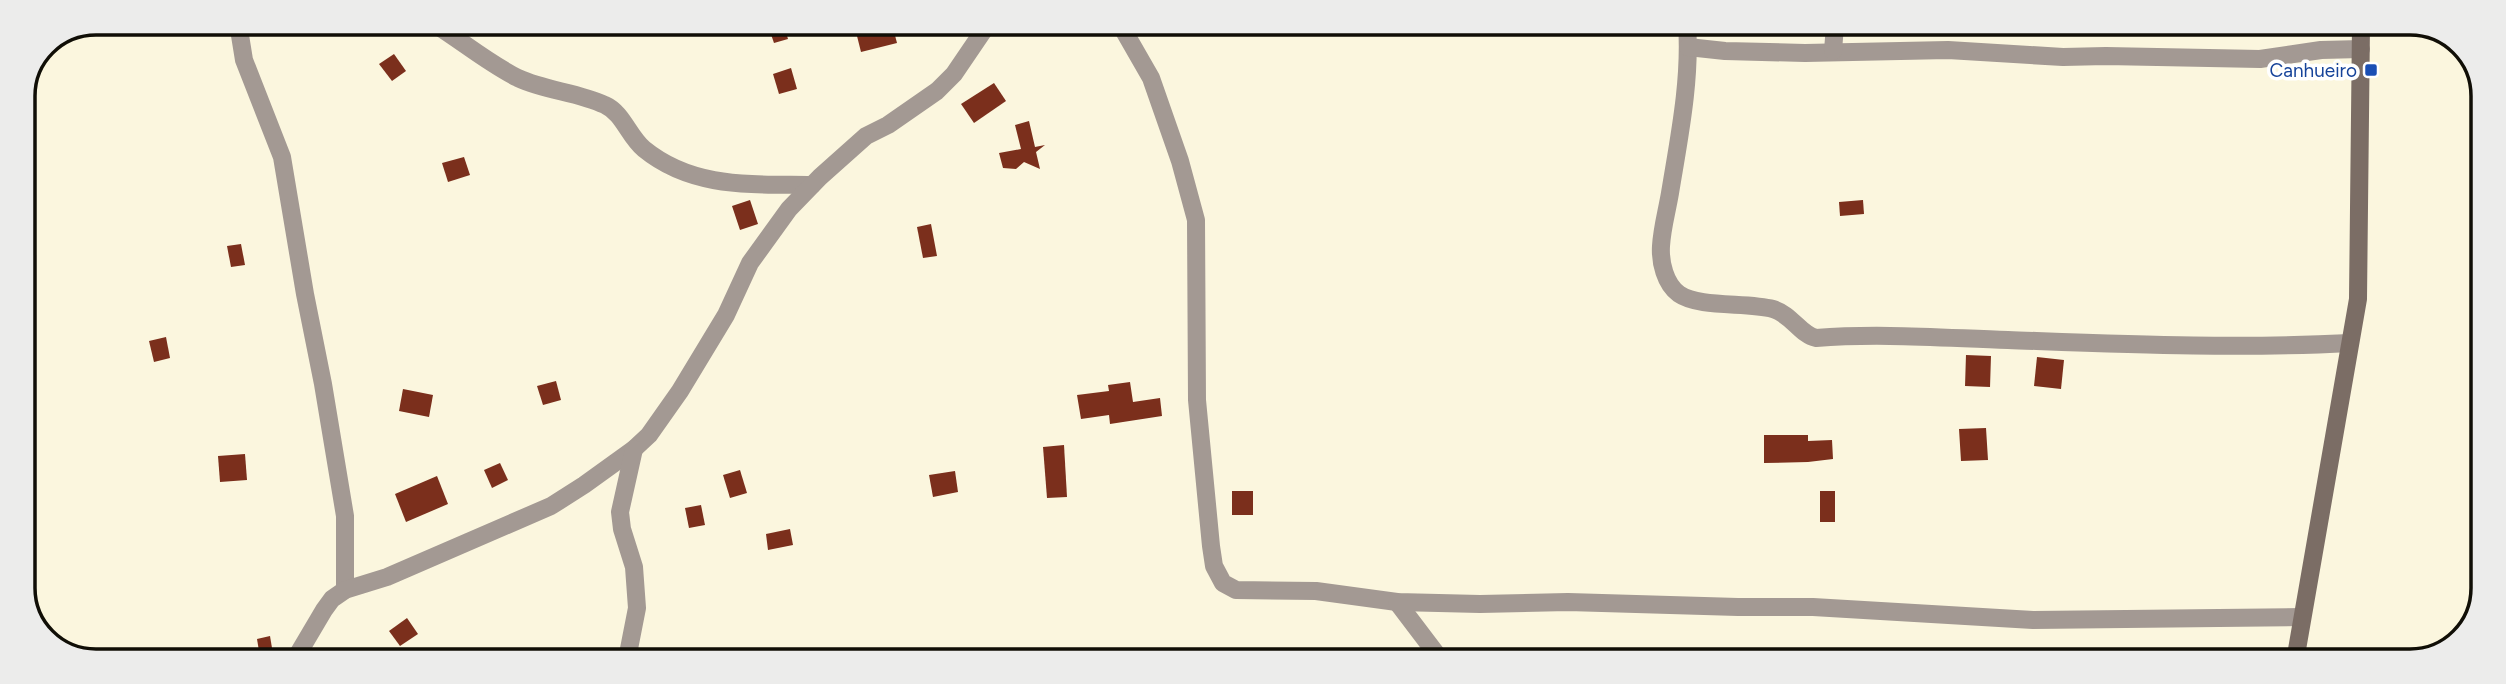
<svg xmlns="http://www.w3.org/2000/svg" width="2506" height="684" font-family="Figtree,sans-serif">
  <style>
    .building { fill: #7b2f1c }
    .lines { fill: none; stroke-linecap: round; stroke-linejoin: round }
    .street { stroke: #a39993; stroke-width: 18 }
    .secondary { stroke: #7b6d65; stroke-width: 18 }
    .transit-dot { fill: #1a4fb4; stroke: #fff; stroke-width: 2.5 }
    .labels { text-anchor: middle; stroke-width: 7; stroke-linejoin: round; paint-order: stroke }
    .transit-label { font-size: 19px; fill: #164399; stroke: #fff; text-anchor: end }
    .rim { fill: none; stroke: #100e06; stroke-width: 3.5 }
  </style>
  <rect width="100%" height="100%" fill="#fbf6de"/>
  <g class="building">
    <polygon points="767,23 783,23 788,39 774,43"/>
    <polygon points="892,24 897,43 861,52 856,32"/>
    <polygon points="394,54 406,71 392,81 379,64"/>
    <polygon points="791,68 797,89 779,94 773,74"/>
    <polygon points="994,83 1006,101 974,123 961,104"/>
    <polygon points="1029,121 1035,147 1045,145 1036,152 1040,169 1024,162 1016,169 1003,168 999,153 1021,149 1015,125"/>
    <polygon points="464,157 470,175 448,182 442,163"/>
    <polygon points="750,200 758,224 740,230 732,206"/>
    <polygon points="1863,200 1864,214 1840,216 1839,202"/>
    <polygon points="931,224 937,256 923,258 917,227"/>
    <polygon points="241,244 245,265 231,267 227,246"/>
    <polygon points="166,337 170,358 154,362 149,341"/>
    <polygon points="1966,355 1991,356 1990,387 1965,386"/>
    <polygon points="2037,357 2064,360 2061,389 2034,386"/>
    <polygon points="556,381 561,400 543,405 537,386"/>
    <polygon points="1130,382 1133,402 1160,398 1162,416 1110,424 1109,415 1081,419 1077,395 1109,391 1108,385"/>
    <polygon points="403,389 433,395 429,417 399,411"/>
    <polygon points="1986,428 1988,460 1961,461 1959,429"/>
    <polygon points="1764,435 1808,435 1808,441 1832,440 1833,459 1808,462 1764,463"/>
    <polygon points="1064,445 1067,497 1047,498 1043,447"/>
    <polygon points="245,454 247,480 220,482 218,456"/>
    <polygon points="500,463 508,480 492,488 484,470"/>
    <polygon points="740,470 747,493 730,498 723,475"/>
    <polygon points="955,471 958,492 933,497 929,475"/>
    <polygon points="437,476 448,504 406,522 395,494"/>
    <rect x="1232" y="491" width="21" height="24"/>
    <rect x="1820" y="491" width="15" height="31"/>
    <polygon points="701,505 705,525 689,528 685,508"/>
    <polygon points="790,529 793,545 768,550 766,534"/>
    <polygon points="407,618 418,634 400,646 389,631"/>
    <polygon points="270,636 273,654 260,657 257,639"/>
  </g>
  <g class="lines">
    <g class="street">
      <polyline points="238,23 244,60 282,157 305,294 323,384 345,516 345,590"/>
      <path d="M433 23C462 41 488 63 518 78 546 91 578 92 605 105 623 113 629 137 644 149 693 189 752 184 812 185"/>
      <polyline points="1120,24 1151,78 1180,161 1196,220 1197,400 1211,546 1214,566 1223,583 1236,590 1316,591 1397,602 1480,604 1568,602 1738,607 1813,607 2033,620 2302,617"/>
      <path d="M1687 24C1691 80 1679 138 1670 193 1667 211 1662 228 1661 246 1660 262 1665 284 1679 294 1699 308 1747 302 1773 309 1791 314 1801 335 1816 338 1880 333 1944 338 2008 340 2122 344 2236 349 2350 343"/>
      <polyline points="1688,47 1725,51 1805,53 1948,50 2063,57 2106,56 2260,59 2321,50 2361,49"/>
      <polyline points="1833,51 1835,25"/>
      <polyline points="1397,602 1441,660"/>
      <polyline points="295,659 324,610 332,599 345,590 387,577 551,506 584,485 634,449 649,435 680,391 726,315 750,263 789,209 820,177 866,136 888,125 937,91 954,74 988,24"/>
      <polyline points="627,659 637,608 634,567 622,529 620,512 634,449"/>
    </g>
    <polyline class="secondary" points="2295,661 2358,299 2361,25"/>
  </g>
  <rect class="transit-dot" x="2364" y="63" width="14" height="14" rx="3.5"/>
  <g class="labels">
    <g class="transit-label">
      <text x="2357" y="77">Canhueiro</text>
    </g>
  </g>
  <path d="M0 0H2506V684H0ZM96 35H2410A61 61 0 0 1 2471 96V588A61 61 0 0 1 2410 649H96A61 61 0 0 1 35 588V96A61 61 0 0 1 96 35Z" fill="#ececeb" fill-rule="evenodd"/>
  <path class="rim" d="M96 35H2410A61 61 0 0 1 2471 96V588A61 61 0 0 1 2410 649H96A61 61 0 0 1 35 588V96A61 61 0 0 1 96 35Z"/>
</svg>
